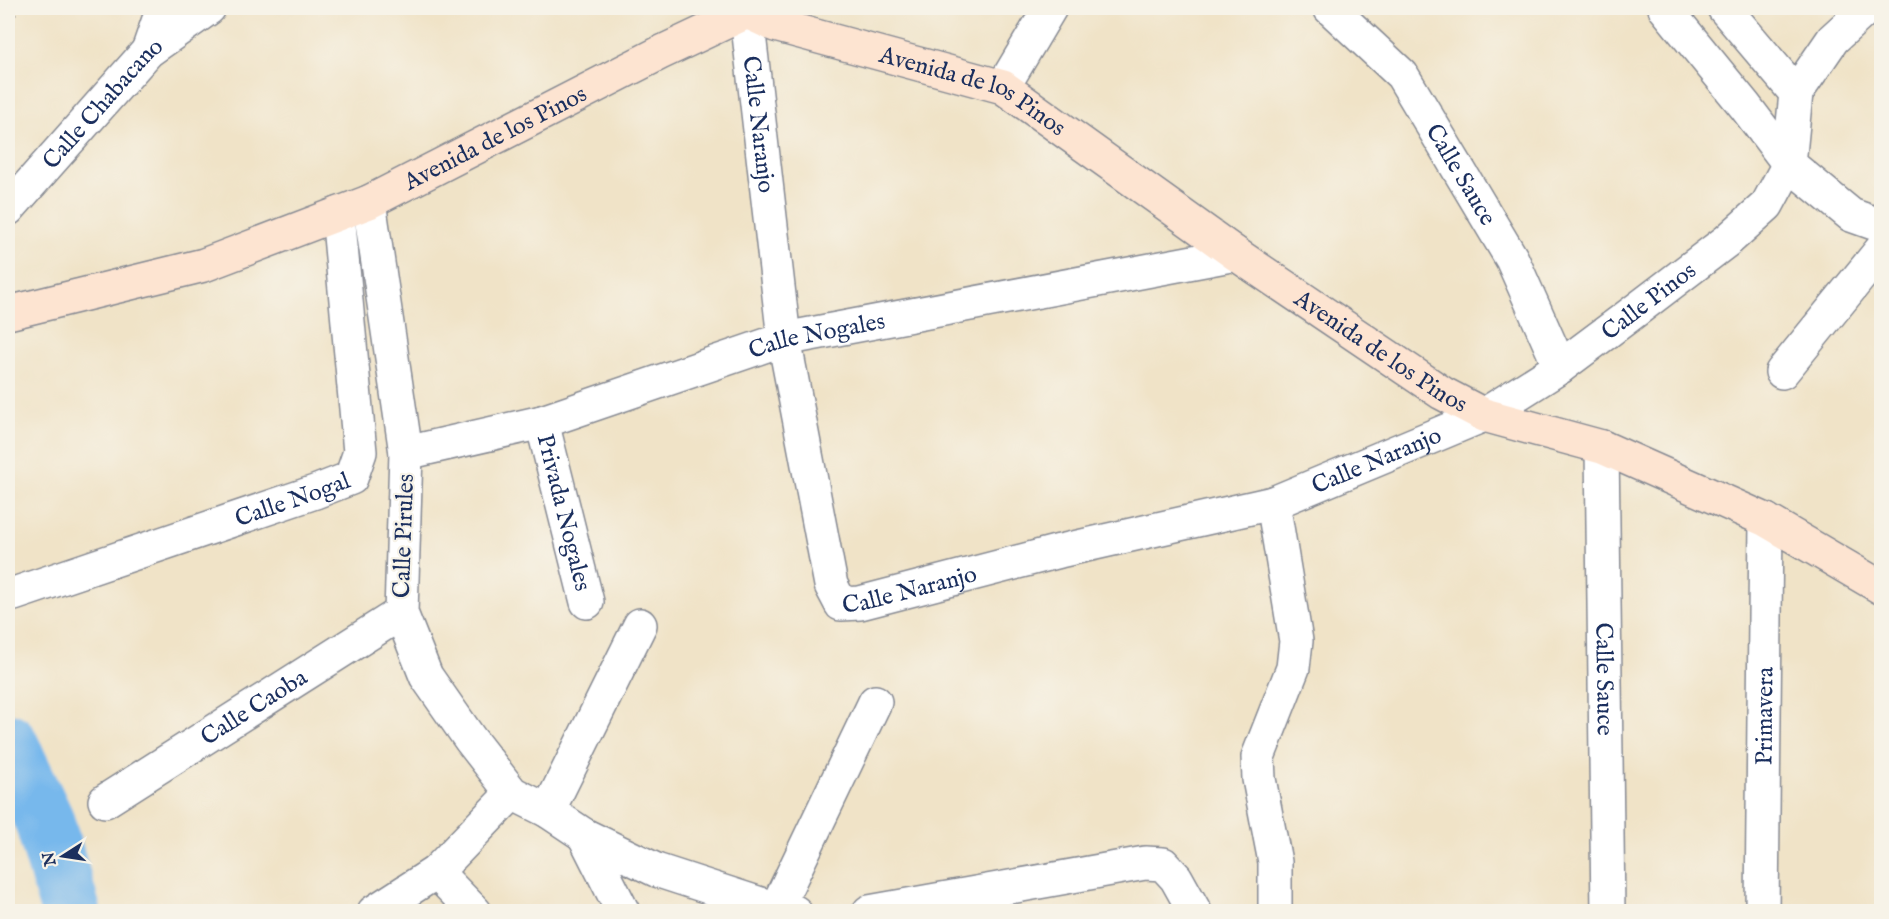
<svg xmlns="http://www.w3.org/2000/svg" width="1889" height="919" font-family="'IM FELL English',serif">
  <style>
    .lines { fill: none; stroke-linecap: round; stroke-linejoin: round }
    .river { stroke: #77b8ec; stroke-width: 60 }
    .street-casing { stroke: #868992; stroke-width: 36 }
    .secondary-casing { stroke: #868992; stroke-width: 36 }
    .path { stroke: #868992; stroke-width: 4; stroke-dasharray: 1.5 4.5; stroke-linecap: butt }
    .street { stroke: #fff; stroke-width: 33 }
    .secondary { stroke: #fde4d1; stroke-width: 33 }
    .labels { text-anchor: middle; stroke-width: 4.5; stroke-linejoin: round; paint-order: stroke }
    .street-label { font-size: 24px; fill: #1b2f5e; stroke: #f7f3e8 }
  </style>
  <rect width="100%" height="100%" fill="#f7f3e8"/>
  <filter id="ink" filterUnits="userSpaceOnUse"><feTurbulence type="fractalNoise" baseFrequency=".0167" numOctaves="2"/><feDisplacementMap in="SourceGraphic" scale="12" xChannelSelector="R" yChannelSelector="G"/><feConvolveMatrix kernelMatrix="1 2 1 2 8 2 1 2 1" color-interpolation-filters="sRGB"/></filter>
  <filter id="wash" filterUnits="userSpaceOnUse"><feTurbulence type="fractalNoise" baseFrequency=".008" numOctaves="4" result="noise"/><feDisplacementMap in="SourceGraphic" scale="24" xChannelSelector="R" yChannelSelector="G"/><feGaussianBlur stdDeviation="1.35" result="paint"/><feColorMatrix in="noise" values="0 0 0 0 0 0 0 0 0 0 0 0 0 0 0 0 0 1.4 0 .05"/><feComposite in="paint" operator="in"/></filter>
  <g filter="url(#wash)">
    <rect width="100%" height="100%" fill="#f0e3c7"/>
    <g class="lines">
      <polyline class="river" points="8,743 44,820 71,912"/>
    </g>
  </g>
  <g filter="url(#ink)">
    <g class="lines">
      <g class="street-casing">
        <g id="street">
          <path id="s1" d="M746 8 784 339 831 585 841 604 860 603 1060 551 1273 503 1484 415 1560 367 1627 317 1728 240 1767 205 1789 164 1796 93 1833 39 1867 8"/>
          <path id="s2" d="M1330 8 1402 75 1512 259 1560 367"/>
          <polyline points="1665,8 1745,106 1789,164 1851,215 1882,226"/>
          <polyline points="1724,8 1796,93"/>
          <polyline points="148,51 163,8"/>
          <polyline points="1003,87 1050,8"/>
          <polyline points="369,202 406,453 401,613 426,676 470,739 512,793 548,811 584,835 656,870 776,909 795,912"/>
          <path id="s3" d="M8 209 148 51 209 8"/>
          <polyline points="1782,372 1882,249"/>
          <path id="s4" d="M542 422 587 602"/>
          <path id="s5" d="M1602 447 1608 912"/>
          <path id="s6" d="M406 453 542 422 784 339 1236 254"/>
          <polyline points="1273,503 1296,641 1293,668 1258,757 1259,779 1275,862 1275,912"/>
          <path id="s7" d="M14 594 315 492 351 478 360 452 338 214"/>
          <path id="s8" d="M105 801 401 613"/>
          <polyline points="548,811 640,625"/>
          <polyline points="584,835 623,912"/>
          <polyline points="436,872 475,912"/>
          <polyline points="776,909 875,702"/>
          <polyline points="374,912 436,872 512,793"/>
          <polyline points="869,912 1145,863 1163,864 1176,878 1195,912"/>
          <path id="s9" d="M1762 912 1766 520"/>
        </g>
      </g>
      <g class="secondary-casing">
        <g id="secondary">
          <path id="s10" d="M8 313 204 265 369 202 660 53 747 12 775 25 1003 87 1236 254 1442 393 1484 415 1602 447 1766 520 1882 588"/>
        </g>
      </g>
      <polyline class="path" points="8,32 17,8"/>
      <use href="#street" class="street"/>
      <use href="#secondary" class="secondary"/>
    </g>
  </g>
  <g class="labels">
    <g class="street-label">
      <text dy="8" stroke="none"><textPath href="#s10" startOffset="1042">Avenida de los Pinos</textPath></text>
      <text dy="8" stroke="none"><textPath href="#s3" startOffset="142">Calle Chabacano</textPath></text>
      <text dy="8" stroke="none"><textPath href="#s1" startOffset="117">Calle Naranjo</textPath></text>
      <text dy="8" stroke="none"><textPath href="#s10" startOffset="520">Avenida de los Pinos</textPath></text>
      <text dy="8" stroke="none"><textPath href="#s2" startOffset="214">Calle Sauce</textPath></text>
      <text dy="8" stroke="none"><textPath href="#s1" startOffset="1478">Calle Pinos</textPath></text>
      <text dy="8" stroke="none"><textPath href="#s6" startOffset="428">Calle Nogales</textPath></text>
      <text dy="8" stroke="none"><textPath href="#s10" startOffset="1530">Avenida de los Pinos</textPath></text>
      <text dy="8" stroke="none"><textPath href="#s1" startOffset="1161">Calle Naranjo</textPath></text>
      <text dy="8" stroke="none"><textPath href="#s7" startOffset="294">Calle Nogal</textPath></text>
      <text dy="8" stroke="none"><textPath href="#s4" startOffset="93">Privada Nogales</textPath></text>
      <text transform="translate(403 536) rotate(-88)" y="8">Calle Pirules</text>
      <text dy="8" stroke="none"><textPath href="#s1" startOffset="675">Calle Naranjo</textPath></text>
      <text dy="8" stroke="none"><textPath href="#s5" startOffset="232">Calle Sauce</textPath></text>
      <text dy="8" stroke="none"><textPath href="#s8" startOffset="176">Calle Caoba</textPath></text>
      <text dy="8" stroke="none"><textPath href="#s9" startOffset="196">Primavera</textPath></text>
    </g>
  </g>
  <rect width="1889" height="919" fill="none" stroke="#f7f3e8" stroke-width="30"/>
  <g transform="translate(63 856) rotate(258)" stroke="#f7f3e8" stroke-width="4.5" paint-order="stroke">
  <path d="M0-4.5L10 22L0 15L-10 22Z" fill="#1b2f5e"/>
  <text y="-9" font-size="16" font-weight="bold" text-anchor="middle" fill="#1b2f5e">N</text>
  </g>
</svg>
